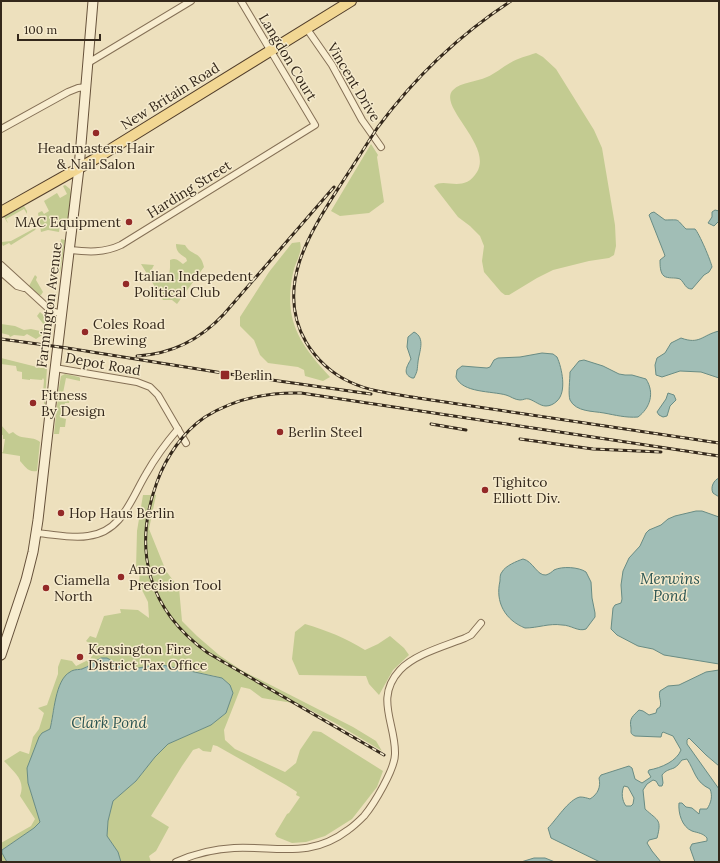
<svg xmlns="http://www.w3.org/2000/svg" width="720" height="863" font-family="Lora,serif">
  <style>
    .green { fill: #c3cb91 }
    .water { fill: #a1beb6; stroke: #698c84; fill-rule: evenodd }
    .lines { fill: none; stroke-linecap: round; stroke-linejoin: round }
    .minor-casing { stroke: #857056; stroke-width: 8 }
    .secondary-casing { stroke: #66513a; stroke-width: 11 }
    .primary-casing { stroke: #523e2b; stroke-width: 12 }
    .minor { stroke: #f8edd0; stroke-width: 6 }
    .secondary { stroke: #f8edd0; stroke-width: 9 }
    .primary { stroke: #f2d793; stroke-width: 10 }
    .rail-casing { stroke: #34281b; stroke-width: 3 }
    .rail { stroke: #f5eacc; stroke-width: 1.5; stroke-dasharray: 4.5; stroke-linecap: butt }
    .poi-dot { fill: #932927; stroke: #f5eacc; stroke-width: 1.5 }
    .labels { text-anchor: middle; stroke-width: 3; stroke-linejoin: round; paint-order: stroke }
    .street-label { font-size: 14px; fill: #34281b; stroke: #f5eacc }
    .poi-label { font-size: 14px; fill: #34281b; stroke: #f5eacc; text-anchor: start }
    .water-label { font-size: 15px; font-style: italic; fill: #2a5452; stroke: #f5eacc }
  </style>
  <rect width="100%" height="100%" fill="#ede0bd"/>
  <g class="green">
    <path d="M536 53 543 57 556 69 594 130 602 148 615 225 616 246 614 255 609 258 589 261 553 270 537 278 509 295H505L501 292 484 272 482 261 484 246 480 236 470 226 458 217 434 186C444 177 464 194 477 172 493 145 437 106 453 90 461 82 476 82 487 77 495 74 502 67 510 63 518 58 527 56 536 53Z"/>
    <polygon points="371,144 378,155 377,157 384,202 369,213 340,216 331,211"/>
    <polygon points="65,185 70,189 71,194 67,224 60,225 59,232 48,230 41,232 38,213 42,211 44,214 49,211 44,201 57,193 60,198 67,194 63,186"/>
    <polygon points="24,206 27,211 27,214 24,209 6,219 8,223 7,222 4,217"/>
    <polygon points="37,227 35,230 11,245 9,243 3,246 1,242 2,240 2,242 11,241"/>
    <polygon points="61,239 65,240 60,273 58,273 57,272"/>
    <path d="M300 242C303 253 295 262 293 273 283 321 300 344 330 377L323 381 305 376 304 370 298 367 268 363 260 355 254 340 240 326V317L269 272 292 243Z"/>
    <path d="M176 244 185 245C192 257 200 250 204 267L177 304 172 300H163L141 264 154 265 152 269 164 280C171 275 170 268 170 260 176 257 179 261 183 264L187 261 186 258C180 254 176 252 176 244Z"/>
    <polygon points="35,275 37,277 36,280 43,292 41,295 39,295 29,286"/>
    <path d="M40 312C48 319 51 323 50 333H41L42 335 36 339 27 334 24 336 14 335 10 337 9 335 1 333V324L15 326 24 330 31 329 40 331 45 326 37 316Z"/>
    <polygon points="1,358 41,368 47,367 45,404 44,404 44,396 43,393 44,380 43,378 42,380 30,379 30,380 22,379 22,372 17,371 16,366 1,364"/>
    <polygon points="65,374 79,377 80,378 80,381 66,378 63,393 58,393 61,376"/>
    <polygon points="58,397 70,399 69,403 65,403 62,418 66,419 65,427 60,427 59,434 54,434"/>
    <path d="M1 425 9 434 13 432C22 441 32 435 40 442L37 471C28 473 25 466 20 461V456L1 453 3 452 5 439H3V435H1Z"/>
    <path d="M143 495H156L149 529 166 571 179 588 182 621 197 636 219 655 241 670 353 727 376 741 382 751 335 723 299 704 262 698 250 689 241 687 224 730 225 740 235 749 285 772 296 763 300 750 313 731 321 732 383 771 377 787 352 819 325 836 306 842 292 843 277 837 275 834 287 814 289 813 300 797 296 795 297 792 286 785 217 746 213 745 211 752 203 751 199 748 193 750 182 766 151 816 169 827 156 851 149 856 151 862H121L118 852 107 836 108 821 113 801 136 781 155 757 168 744 211 725 226 713 233 693 230 685 222 678 215 676 158 664 129 670 107 658H101L82 669H77C70 679 60 689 56 701 52 710 52 720 50 729L42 733 27 768 28 783 40 822 34 828 2 850 7 862H1V843L31 826 35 819 20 796C26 780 14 772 4 761L20 751 29 754 33 737 39 729 44 713 38 708 47 705 58 674V667L61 659 72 661 76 666 90 659 97 648 86 641 90 636 96 638 104 616 121 613 120 609 138 610 149 618 148 602 139 584 140 570 136 569 137 531Z"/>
    <path d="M305 624C328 631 344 637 365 650L378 644 390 636 404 648 409 655 393 670 379 695 369 684 366 676 299 675 292 659 295 632Z"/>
  </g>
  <g class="water">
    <polygon points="715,210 719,211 719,221 714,226 708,223 712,217 712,212"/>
    <path d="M654 212 665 220C681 220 675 218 686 229H695C699 233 711 261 712 267L709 272 704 275 692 289C685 289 685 283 680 279 675 277 668 279 664 276 660 273 660 265 660 260L665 256 664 253 649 215 651 213Z"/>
    <path d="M719 331V378L701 372 680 371 662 377 656 375 655 365 657 358 665 353 671 343 681 338C700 345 702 335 719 331Z"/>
    <path d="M414 332C426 338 419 352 418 362 417 370 418 370 414 378H412C402 374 407 366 411 359L407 347 408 337Z"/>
    <path d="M542 353 553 354 557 357C562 368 567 392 557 401 554 404 550 406 546 406 540 406 535 401 529 399 525 398 524 400 520 400 515 400 510 396 506 395 492 391 462 393 456 377L457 370 462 366 487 368 490 367 494 360 498 358 520 357Z"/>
    <path d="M584 360 603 366 619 374 625 375H632L646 379C655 393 650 408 638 417 626 418 615 415 604 413 593 411 576 412 570 400 568 394 570 379 570 372L579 361Z"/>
    <polygon points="668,393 674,395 676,400 670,406 667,416 663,417 659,415 657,412 666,399"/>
    <path d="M719 478V497C718 496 714 494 713 493 710 487 714 480 719 478Z"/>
    <polygon points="696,511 702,511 719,517 719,664 664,655 653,649 638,646 617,635 611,629 613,608 615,605 621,603 622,599 621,585 623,571 629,558 640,546 646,533 649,530 661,525 668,519 675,516"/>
    <path d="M523 559C533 561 537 576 546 575 549 574 552 572 554 570 562 566 579 567 586 572L591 582 592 598 595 613V617L586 629C578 632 571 625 562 625 549 623 538 628 525 628 505 620 495 602 500 581 500 578 500 574 502 572 505 566 517 561 523 559Z"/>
    <path d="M101 658H107L129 670 158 664 222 678 230 685 233 693 226 713 211 725 168 744 155 757 136 781 113 801 108 821 107 836 118 852 121 862H7L2 853V850L34 828 40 822 28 783 27 768 39 737 42 733 50 729C54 714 55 680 70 672 74 669 78 670 82 669 88 667 95 661 101 658Z"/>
    <path d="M719 670V766L706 755 689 738 687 740V744L719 789V862H695L690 848 692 844 707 841V838C703 833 698 833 692 831 682 827 678 813 679 803H682L686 807 692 808 699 814 700 809H707C711 803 713 796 710 789 695 782 695 771 687 759L682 760C680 762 678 766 674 768 669 770 666 770 662 775L663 783 662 786H659L656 781 653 780 647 784 643 790 645 809C658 821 662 819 657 838L649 840 647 843 652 851 661 862H600L551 838 548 828C556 820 569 799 580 797 584 797 587 798 590 799 598 794 601 787 599 778L601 775 629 766 632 768 635 779 642 783 651 777 648 772 649 770C661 768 677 761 681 750L673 736 663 732 662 733 661 737H660L635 736C630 734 631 732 631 728 629 718 633 716 639 710L643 711 649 715 656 713 657 709 660 707C662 701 658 697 660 691L668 686 679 685 706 672ZM624 786 628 787 634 798 633 804 631 806H626C622 801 621 792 624 786Z"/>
    <polygon points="534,858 545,858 555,862 521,862"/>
  </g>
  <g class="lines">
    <g class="minor-casing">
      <g id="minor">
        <polyline points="307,29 332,65 362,120 381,147"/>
        <polyline points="88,63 191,1"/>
        <polyline points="1,129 68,92 78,88 86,87"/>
        <path d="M70 250C88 252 104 253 121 245L315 125 241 1"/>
        <polyline points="1,265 49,309 52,311 62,314"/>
        <polyline points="1,272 17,286 24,288"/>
        <polyline points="55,368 137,382 150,387 158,395 186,443"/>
        <path d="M36 533C53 534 72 539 88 536 122 532 131 499 146 474 155 458 166 443 178 429"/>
        <path d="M176 862C194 854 214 849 234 848 277 846 310 859 348 830 354 826 359 821 364 816 374 804 395 769 395 754 396 724 374 698 400 670 415 654 445 646 465 638L471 635 481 623"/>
      </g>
    </g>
    <g class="secondary-casing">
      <polyline id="secondary" points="1,655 26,580 33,552 38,520 54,378 79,168 93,1"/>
    </g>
    <g class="primary-casing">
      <polyline id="primary" points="1,212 95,159 351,1"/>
    </g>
    <use href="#minor" class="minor"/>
    <use href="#secondary" class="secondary"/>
    <use href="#primary" class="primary"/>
    <g class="rail-casing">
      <g id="rail">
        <path d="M511 1C459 35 415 77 378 127 366 145 355 163 343 181 313 228 273 285 306 342 316 359 332 374 350 382 371 392 395 394 418 398L719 443"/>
        <polyline points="1,339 67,348 229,374 371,394"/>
        <path d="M137 356C172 354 200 340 224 314L334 187"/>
        <polyline points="431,424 466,430"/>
        <polyline points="520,439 593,449 661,452"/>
        <path d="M384 755 208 653C148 610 132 550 157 482 166 457 183 432 205 417 234 399 267 392 301 393L719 456"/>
      </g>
    </g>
    <use href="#rail" class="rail"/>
  </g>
  <g class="poi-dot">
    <circle cx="96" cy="133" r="4"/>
    <circle cx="129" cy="222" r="4"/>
    <circle cx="126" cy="284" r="4"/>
    <circle cx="85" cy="332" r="4"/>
    <rect x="220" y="370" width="10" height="10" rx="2"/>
    <circle cx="33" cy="403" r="4"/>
    <circle cx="280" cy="432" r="4"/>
    <circle cx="485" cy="490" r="4"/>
    <circle cx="61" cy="513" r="4"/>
    <circle cx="121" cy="577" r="4"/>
    <circle cx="46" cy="588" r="4"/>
    <circle cx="80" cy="657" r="4"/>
  </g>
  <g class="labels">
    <g class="street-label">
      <text transform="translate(288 57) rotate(59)" y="5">Langdon Court</text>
      <text transform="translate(354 82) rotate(59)" y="5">Vincent Drive</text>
      <text transform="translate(170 96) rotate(-32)" y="5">New Britain Road</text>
      <text transform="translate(189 189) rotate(-32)" y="5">Harding Street</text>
      <text transform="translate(49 305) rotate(-83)" y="5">Farmington Avenue</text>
      <text transform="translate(103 364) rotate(10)" y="5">Depot Road</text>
    </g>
    <g class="poi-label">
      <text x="96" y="153" text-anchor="middle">Headmasters Hair<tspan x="96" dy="16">&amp; Nail Salon</tspan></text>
      <text x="121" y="227" text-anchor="end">MAC Equipment</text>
      <text x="134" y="281">Italian Indepedent<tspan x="134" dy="16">Political Club</tspan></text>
      <text x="93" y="329">Coles Road<tspan x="93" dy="16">Brewing</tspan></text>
      <text x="234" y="380">Berlin</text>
      <text x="41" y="400">Fitness<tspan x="41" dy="16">By Design</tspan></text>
      <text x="288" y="437">Berlin Steel</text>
      <text x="493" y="487">Tighitco<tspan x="493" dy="16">Elliott Div.</tspan></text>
      <text x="69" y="518">Hop Haus Berlin</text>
      <text x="129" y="574">Amco<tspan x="129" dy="16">Precision Tool</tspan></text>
      <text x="54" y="585">Ciamella<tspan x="54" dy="16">North</tspan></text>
      <text x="88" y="654">Kensington Fire<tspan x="88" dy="16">District Tax Office</tspan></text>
    </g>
    <g class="water-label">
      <text x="670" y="584">Merwins<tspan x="670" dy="17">Pond</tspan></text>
      <text x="109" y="728">Clark Pond</text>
    </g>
  </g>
  <rect width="720" height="863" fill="none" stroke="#34281b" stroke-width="4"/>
  <path d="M18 34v6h82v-6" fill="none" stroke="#34281b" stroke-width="2"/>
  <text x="24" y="34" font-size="12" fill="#34281b" stroke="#f5eacc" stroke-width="3" paint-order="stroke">100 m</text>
</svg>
